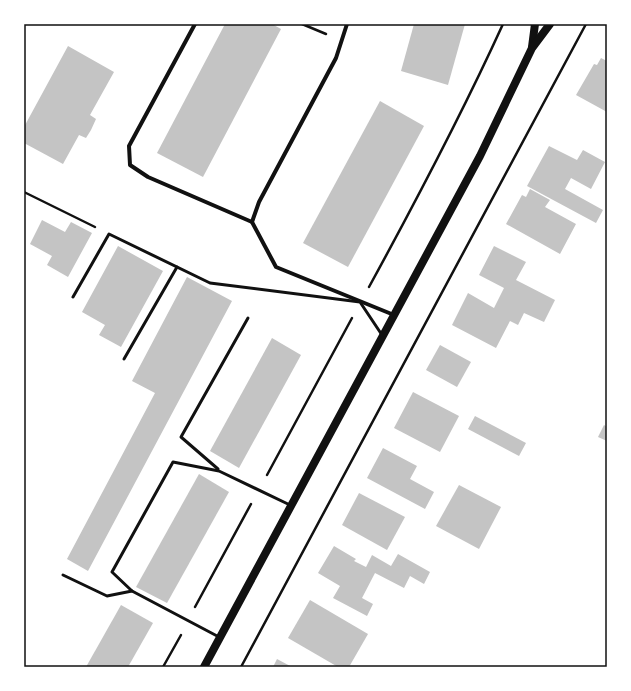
<svg xmlns="http://www.w3.org/2000/svg" width="631" height="691" font-family="'Work Sans',sans-serif">
  <style>
    .building { fill: #c4c4c4 }
    .lines { fill: none; stroke-linecap: round; stroke-linejoin: round }
    .path { stroke: #111; stroke-width: 2.5 }
    .service { stroke: #111; stroke-width: 3 }
    .minor { stroke: #111; stroke-width: 4 }
    .secondary { stroke: #111; stroke-width: 8 }
    .neatline { fill: none; stroke: #111; stroke-width: 1.5 }
  </style>
  <rect width="100%" height="100%" fill="#fff"/>
  <g class="building">
    <polygon points="225,24 272,24 281,29 203,177 157,153"/>
    <polygon points="414,24 465,24 448,85 401,71"/>
    <polygon points="68,46 114,72 90,115 96,119 91,130 86,138 79,135 63,164 24,143 24,127"/>
    <polygon points="601,58 607,61 607,112 576,95 594,64 597,65"/>
    <polygon points="380,101 424,126 348,267 303,243"/>
    <polygon points="549,146 577,160 583,150 605,162 591,189 571,178 565,189 603,210 596,223 527,186"/>
    <polygon points="530,189 550,200 545,207 576,224 560,254 506,224 522,195 526,197"/>
    <polygon points="42,220 65,232 71,222 92,233 68,277 47,265 52,256 30,244"/>
    <polygon points="118,246 163,271 121,347 99,335 105,325 82,312"/>
    <polygon points="494,246 526,262 516,280 555,300 544,322 524,313 518,325 510,321 496,348 452,325 468,293 494,308 504,288 479,275"/>
    <polygon points="187,277 232,301 88,571 67,559 155,393 132,381"/>
    <polygon points="272,338 301,355 239,468 210,451"/>
    <polygon points="440,345 471,362 457,387 426,370"/>
    <polygon points="413,392 459,416 440,452 394,428"/>
    <polygon points="475,416 526,443 519,456 468,429"/>
    <polygon points="604,425 607,427 607,441 598,437"/>
    <polygon points="383,448 417,466 410,479 434,492 425,509 367,478"/>
    <polygon points="199,474 229,492 167,603 136,587"/>
    <polygon points="459,485 501,507 479,549 436,526"/>
    <polygon points="359,493 405,517 387,550 342,525"/>
    <polygon points="334,546 356,559 354,561 366,567 372,555 391,566 398,554 430,572 424,584 410,576 404,588 375,573 362,598 373,604 367,616 333,598 340,586 318,573"/>
    <polygon points="310,600 368,634 349,667 338,667 288,638"/>
    <polygon points="121,605 153,623 128,667 86,667"/>
    <polygon points="277,659 292,667 273,667"/>
  </g>
  <g class="lines">
    <g class="path">
      <polyline points="302,24 326,34"/>
      <polyline points="24,192 95,227"/>
      <path d="M369 287C416 201 462 114 503 24"/>
      <polyline points="267,475 352,318"/>
      <polyline points="195,607 251,504"/>
      <polyline points="163,667 181,635"/>
      <polyline points="241,667 586,24"/>
    </g>
    <g class="service">
      <polyline points="73,297 109,234 210,283 360,302 382,335"/>
      <polyline points="124,359 177,267"/>
      <polyline points="218,469 181,437 248,318"/>
      <polyline points="63,575 107,596 132,591"/>
      <polyline points="219,637 132,591 112,572 173,462 219,471 290,505"/>
    </g>
    <g class="minor">
      <polyline points="195,24 129,146 130,165 148,177 252,222"/>
      <polyline points="347,24 336,58 259,202 252,222 276,267 394,315"/>
    </g>
    <g class="secondary">
      <polyline points="532,47 535,24"/>
      <polyline points="204,667 480,156 532,48 550,24"/>
    </g>
  </g>
  <rect width="631" height="691" fill="none" stroke="#ffffff" stroke-width="50"/>
  <rect x="25" y="25" width="581" height="641" class="neatline"/>
</svg>
